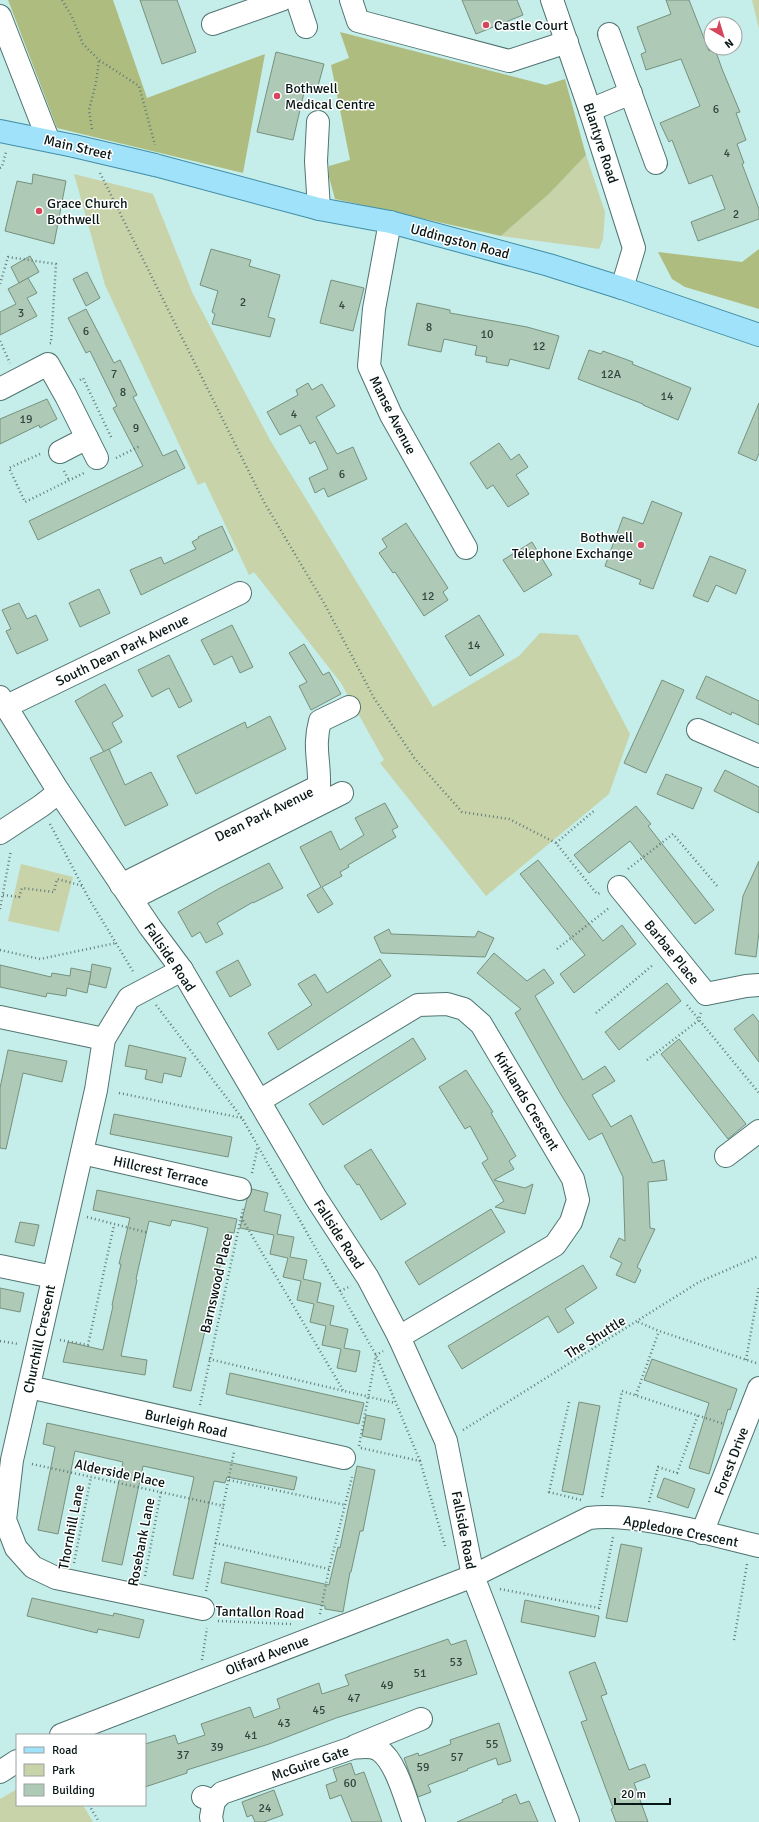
<svg xmlns="http://www.w3.org/2000/svg" width="759" height="1822" font-family="Signika,sans-serif">
  <style>
    .green { fill: #c8d3a9 }
    .forest { fill: #aebd7f }
    .building { fill: #aecab6; stroke: #76917e }
    .lines { fill: none; stroke-linecap: round; stroke-linejoin: round }
    .minor-casing { stroke: #507471; stroke-width: 24 }
    .major-casing { stroke: #418ea7; stroke-width: 24 }
    .path { stroke: #617c79; stroke-width: 2.5; stroke-dasharray: 1 3; stroke-linecap: butt }
    .minor { stroke: #fff; stroke-width: 22 }
    .major { stroke: #9fe2f9; stroke-width: 22 }
    .major-bridge-casing { stroke: #418ea7; stroke-width: 24; stroke-linecap: butt }
    .major-bridge { stroke: #9fe2f9; stroke-width: 22 }
    .poi-dot { fill: #d5455b; stroke: #fff; stroke-width: 1.5 }
    .labels { text-anchor: middle; stroke-width: 3; stroke-linejoin: round; paint-order: stroke }
    .number-label { font-size: 12px; fill: #32443e }
    .poi-label { font-size: 14px; fill: #081716; stroke: #fff; text-anchor: start }
    .street-label { font-size: 14px; fill: #081716; stroke: #fff }
  </style>
  <rect width="100%" height="100%" fill="#c5ede9"/>
  <g class="green">
    <polygon points="752,0 759,0 759,29"/>
    <polygon points="586,155 605,212 603,239 599,249 501,236 550,193"/>
    <polygon points="74,174 153,194 193,294 270,440 433,707 519,656 540,633 578,635 630,734 609,794 486,896 380,763 384,760 341,683 254,572 249,575 205,482 198,485 105,285"/>
    <polygon points="21,864 73,877 59,932 8,921"/>
    <polygon points="17,1789 17,1805 83,1805 93,1822 0,1822 0,1799"/>
  </g>
  <g class="forest">
    <polygon points="8,0 113,0 147,98 265,54 243,173 57,128"/>
    <polygon points="340,32 546,85 565,79 586,155 550,193 501,236 335,199 329,177 329,166 350,160 331,65 349,58"/>
    <polygon points="759,249 759,309 685,287 672,279 658,252 742,262"/>
  </g>
  <g class="building">
    <polygon points="140,0 177,0 196,52 162,64"/>
    <polygon points="462,0 517,0 523,15 476,34"/>
    <polygon points="666,0 689,0 709,51 715,49 722,69 740,112 736,113 746,140 737,144 744,163 742,164 759,209 759,219 698,241 691,222 725,209 712,175 689,184 672,140 669,142 660,123 700,106 681,59 646,70 641,54 646,52 637,27 671,14"/>
    <polygon points="276,52 324,64 318,86 306,84 293,140 257,132"/>
    <polygon points="33,174 66,181 54,244 5,231 17,181 32,184"/>
    <polygon points="211,249 251,260 249,266 280,275 268,317 275,319 270,337 212,324 215,314 212,312 218,291 200,285"/>
    <polygon points="30,256 39,272 19,283 11,267"/>
    <polygon points="87,272 100,298 86,306 73,279"/>
    <polygon points="28,278 37,293 27,298 37,316 0,335 0,312 16,304 8,289"/>
    <polygon points="331,280 364,288 353,331 320,323"/>
    <polygon points="417,303 450,310 450,313 527,327 559,336 549,369 510,359 508,366 486,362 487,357 475,355 477,346 444,339 441,352 408,345"/>
    <polygon points="86,309 114,363 120,360 137,395 133,397 163,456 176,450 185,468 38,540 29,521 143,466 113,408 117,406 90,351 86,353 68,318"/>
    <polygon points="589,350 601,354 603,351 633,362 632,364 691,388 678,420 643,405 643,404 578,379"/>
    <polygon points="308,383 312,390 322,384 335,406 316,417 337,454 353,447 367,479 328,497 324,488 315,493 309,478 328,469 315,441 310,444 300,425 280,435 267,412 298,395 296,390"/>
    <polygon points="47,399 57,419 40,428 39,425 0,444 0,419"/>
    <polygon points="759,403 759,453 756,461 738,453"/>
    <polygon points="499,443 511,460 519,454 528,467 516,475 529,494 508,507 493,485 487,489 470,463"/>
    <polygon points="652,501 682,513 653,589 639,584 641,580 605,566 623,517 643,524"/>
    <polygon points="406,523 448,588 443,592 448,600 424,616 395,572 393,573 379,553 387,547 382,539"/>
    <polygon points="222,526 233,550 141,595 130,570 161,557 164,564 196,549 192,542 199,538 198,537"/>
    <polygon points="532,542 552,575 524,592 503,560"/>
    <polygon points="710,556 746,570 736,594 716,585 708,602 693,596"/>
    <polygon points="99,589 110,613 80,627 69,603"/>
    <polygon points="19,603 27,619 36,615 48,640 17,654 6,631 11,629 2,610"/>
    <polygon points="479,615 504,655 470,676 445,636"/>
    <polygon points="232,625 253,667 240,673 232,656 214,665 201,640"/>
    <polygon points="304,644 323,675 329,672 341,694 311,710 299,686 307,682 289,653"/>
    <polygon points="169,655 192,701 179,708 169,688 152,697 138,670"/>
    <polygon points="706,676 759,701 759,725 732,712 731,715 696,698"/>
    <polygon points="662,680 684,690 646,773 624,763"/>
    <polygon points="105,684 123,716 112,723 122,742 104,752 75,701"/>
    <polygon points="270,716 286,749 196,794 177,756 245,722 247,728"/>
    <polygon points="109,749 125,785 151,772 168,805 125,826 90,758"/>
    <polygon points="725,770 759,787 759,813 714,791"/>
    <polygon points="666,774 702,788 693,809 657,794"/>
    <polygon points="385,803 398,827 392,830 396,837 348,865 349,867 340,872 342,876 322,887 333,904 318,913 307,895 321,887 300,847 331,831 340,850 364,835 355,818"/>
    <polygon points="636,806 651,824 648,826 714,910 695,924 630,841 589,873 574,855"/>
    <polygon points="538,860 603,941 622,925 636,944 574,993 560,974 585,955 520,874"/>
    <polygon points="759,861 759,932 756,957 735,954 743,896"/>
    <polygon points="269,863 283,888 253,903 253,902 217,923 223,934 206,943 200,932 192,937 178,912 220,888"/>
    <polygon points="389,929 391,934 475,937 478,931 494,938 485,957 381,953 374,937"/>
    <polygon points="494,953 527,981 544,969 554,983 535,996 583,1080 605,1066 615,1081 592,1095 611,1127 631,1115 653,1163 664,1160 667,1180 648,1182 650,1228 655,1229 637,1267 641,1270 635,1283 616,1275 622,1263 610,1257 619,1238 625,1241 623,1177 602,1133 589,1140 560,1093 515,1013 521,1009 477,973"/>
    <polygon points="380,959 391,976 278,1050 268,1033 312,1005 298,984 315,974 327,993"/>
    <polygon points="238,960 251,985 230,997 216,972"/>
    <polygon points="92,964 111,968 106,988 89,984"/>
    <polygon points="0,965 51,977 52,973 70,976 71,968 91,972 87,993 67,988 66,996 47,993 46,997 0,987"/>
    <polygon points="667,983 681,1001 619,1050 605,1032"/>
    <polygon points="753,1014 759,1022 759,1062 734,1029"/>
    <polygon points="413,1038 426,1059 323,1125 309,1104"/>
    <polygon points="679,1039 746,1124 728,1139 661,1054"/>
    <polygon points="129,1045 186,1058 181,1077 164,1073 162,1083 145,1079 147,1070 125,1066"/>
    <polygon points="8,1050 67,1061 62,1082 23,1073 6,1149 0,1148 0,1088"/>
    <polygon points="466,1070 493,1112 491,1113 516,1156 509,1161 514,1169 494,1180 525,1188 533,1184 525,1214 495,1207 504,1201 482,1163 488,1159 470,1126 465,1129 439,1087"/>
    <polygon points="114,1114 232,1137 228,1157 110,1134"/>
    <polygon points="371,1149 406,1204 381,1220 359,1184 357,1185 344,1166"/>
    <polygon points="252,1189 268,1193 264,1211 281,1215 277,1234 294,1237 290,1257 307,1260 303,1279 321,1283 317,1302 334,1306 330,1325 348,1329 344,1348 360,1351 356,1372 337,1368 341,1349 322,1345 326,1326 310,1322 314,1304 297,1300 301,1281 283,1277 288,1258 270,1254 274,1235 240,1228 247,1199 249,1197"/>
    <polygon points="97,1190 237,1219 234,1233 228,1232 191,1391 173,1387 208,1228 192,1224 172,1220 170,1226 149,1221 136,1279 137,1280 121,1356 147,1360 145,1375 63,1362 68,1342 103,1350 113,1306 112,1305 121,1264 119,1264 130,1218 93,1210"/>
    <polygon points="491,1209 505,1232 419,1285 405,1262"/>
    <polygon points="20,1222 39,1225 34,1246 15,1242"/>
    <polygon points="583,1265 597,1288 565,1309 574,1323 558,1333 548,1316 462,1369 448,1346"/>
    <polygon points="0,1288 24,1293 20,1312 0,1308"/>
    <polygon points="652,1359 737,1389 730,1410 728,1409 709,1474 689,1468 709,1403 644,1380"/>
    <polygon points="230,1373 364,1403 359,1424 226,1394"/>
    <polygon points="579,1402 600,1406 583,1495 562,1491"/>
    <polygon points="366,1415 385,1419 381,1440 362,1436"/>
    <polygon points="47,1423 297,1477 294,1490 227,1477 225,1483 214,1481 193,1579 173,1575 194,1477 143,1466 122,1565 102,1561 123,1462 75,1451 58,1534 38,1530 55,1447 43,1444"/>
    <polygon points="357,1466 375,1470 363,1531 360,1531 351,1572 350,1572 343,1612 325,1609 325,1606 221,1583 225,1562 329,1585 338,1547 340,1548"/>
    <polygon points="664,1478 695,1489 688,1508 657,1497"/>
    <polygon points="621,1544 642,1548 627,1622 606,1618"/>
    <polygon points="32,1598 113,1616 114,1613 144,1620 139,1638 98,1629 97,1633 27,1616"/>
    <polygon points="525,1600 599,1616 595,1637 521,1622"/>
    <polygon points="448,1639 451,1645 466,1640 477,1674 336,1718 269,1744 187,1770 187,1773 145,1787 145,1744 175,1735 178,1744 205,1735 201,1724 250,1707 254,1718 280,1708 277,1699 319,1683 322,1694 349,1685 345,1675"/>
    <polygon points="595,1662 607,1694 601,1696 629,1770 645,1764 650,1777 634,1783 648,1822 616,1822 611,1809 613,1808 581,1722 587,1720 569,1672"/>
    <polygon points="499,1723 511,1761 498,1765 496,1758 467,1769 468,1770 428,1785 431,1792 418,1797 404,1758 418,1753 419,1756 451,1744 450,1740"/>
    <polygon points="351,1763 355,1775 364,1772 382,1822 352,1822 341,1795 330,1799 326,1785 337,1781 333,1769"/>
    <polygon points="274,1790 283,1815 264,1822 255,1822 252,1815 247,1817 242,1802"/>
    <polygon points="516,1794 520,1804 529,1801 538,1822 457,1822 503,1802 502,1800"/>
  </g>
  <g class="lines">
    <g class="minor-casing">
      <g id="minor">
        <polyline points="297,0 306,27"/>
        <polyline points="351,0 358,21 509,61 567,42"/>
        <polyline points="552,0 590,110 634,248 622,288"/>
        <polyline points="0,16 48,139"/>
        <polyline points="213,24 281,0"/>
        <polyline points="609,34 656,163"/>
        <polyline points="590,110 631,93"/>
        <polyline points="318,122 316,161 319,209"/>
        <polyline points="390,222 374,309 369,366 391,415 466,548"/>
        <polyline points="0,389 48,364 66,396 97,458"/>
        <polyline points="60,452 87,438"/>
        <polyline points="0,697 59,792 150,927 182,970 316,1198 368,1278 399,1337 446,1441 473,1576 568,1822"/>
        <polyline points="5,707 240,593"/>
        <polyline points="698,730 759,756"/>
        <polyline points="0,833 41,806 59,792"/>
        <path d="M121 885 319 786C320 761 313 747 320 721L349 707"/>
        <polyline points="619,887 706,994 746,986 759,985"/>
        <polyline points="131,899 342,793"/>
        <polyline points="182,970 129,998 104,1039 96,1090 12,1460 5,1520 16,1548 33,1567 56,1578 203,1609"/>
        <polyline points="0,1017 104,1039"/>
        <polyline points="259,1101 418,1005 447,1004 464,1009 481,1024 573,1179 578,1200 571,1222 555,1245 399,1337"/>
        <polyline points="82,1153 240,1189"/>
        <polyline points="726,1156 759,1131"/>
        <polyline points="0,1266 53,1277"/>
        <polyline points="29,1387 344,1458"/>
        <polyline points="702,1533 759,1388"/>
        <path d="M61 1735 473 1576 589 1518C636 1512 711 1535 759 1546"/>
        <polyline points="355,1746 421,1719"/>
        <polyline points="0,1772 17,1761"/>
        <path d="M203 1797 214 1801 222 1793 352 1748C361 1747 371 1745 379 1750 397 1762 406 1802 414 1822"/>
        <polyline points="212,1822 211,1817 214,1801"/>
      </g>
    </g>
    <g class="major-casing">
      <g id="major">
        <polyline points="0,131 74,146"/>
        <polyline points="155,165 319,209 390,222 549,265 622,288 759,335"/>
      </g>
    </g>
    <g class="path">
      <polyline points="62,0 72,17 83,44 99,60 139,86 155,145"/>
      <polyline points="92,129 89,110 96,83 99,60"/>
      <polyline points="0,168 2,167 6,152"/>
      <polyline points="100,173 264,502 324,603 374,698 415,759 462,812 509,819 556,843 597,894 600,893"/>
      <polyline points="0,284 8,257 56,264 51,343 48,344"/>
      <polyline points="0,341 10,363"/>
      <polyline points="80,380 83,378 112,439"/>
      <polyline points="40,454 9,468 25,502 84,473"/>
      <polyline points="116,458 140,446"/>
      <polyline points="64,471 69,480"/>
      <polyline points="50,824 88,897 134,973"/>
      <polyline points="556,843 595,810"/>
      <polyline points="628,869 673,834 718,887"/>
      <polyline points="3,895 19,897 22,888 54,892 57,879 83,886"/>
      <polyline points="0,909 11,850"/>
      <polyline points="557,949 609,908"/>
      <polyline points="0,950 40,959 116,943"/>
      <polyline points="156,1005 242,1118 376,1355 420,1461"/>
      <polyline points="687,1005 759,1093"/>
      <polyline points="596,1013 654,964"/>
      <polyline points="647,1060 699,1020 701,1012"/>
      <polyline points="119,1093 242,1118"/>
      <polyline points="252,1173 258,1146"/>
      <polyline points="87,1217 149,1233"/>
      <polyline points="241,1217 343,1390"/>
      <polyline points="340,1291 351,1286"/>
      <polyline points="638,1322 659,1331 759,1364"/>
      <polyline points="60,1340 88,1345 114,1225"/>
      <polyline points="0,1341 19,1344"/>
      <polyline points="209,1359 395,1403"/>
      <polyline points="746,1360 759,1287"/>
      <polyline points="636,1395 659,1331"/>
      <polyline points="569,1402 549,1492 581,1500"/>
      <polyline points="200,1405 243,1209"/>
      <polyline points="463,1430 699,1282 759,1256"/>
      <polyline points="359,1446 376,1355 383,1351"/>
      <polyline points="361,1448 420,1461 445,1546"/>
      <polyline points="32,1464 224,1506"/>
      <polyline points="229,1480 345,1505"/>
      <polyline points="602,1497 622,1391 724,1424"/>
      <polyline points="649,1502 658,1467 677,1473 698,1415"/>
      <polyline points="215,1543 329,1569"/>
      <polyline points="74,1563 91,1477"/>
      <polyline points="145,1576 161,1492"/>
      <polyline points="500,1589 599,1608 613,1537"/>
      <polyline points="206,1591 234,1452"/>
      <polyline points="320,1614 329,1569 352,1477"/>
      <polyline points="218,1621 291,1624"/>
      <polyline points="734,1640 747,1564"/>
      <polyline points="202,1660 207,1628"/>
      <polyline points="89,1805 99,1822"/>
    </g>
    <use href="#minor" class="minor"/>
    <use href="#major" class="major"/>
    <g class="major-bridge-casing">
      <polyline id="major-bridge" points="74,146 155,165"/>
    </g>
    <use href="#major-bridge" class="major-bridge"/>
  </g>
  <g class="poi-dot">
    <circle cx="486" cy="25" r="4"/>
    <circle cx="277" cy="96" r="4"/>
    <circle cx="39" cy="211" r="4"/>
    <circle cx="641" cy="545" r="4"/>
  </g>
  <g class="labels">
    <g class="number-label">
      <text x="716" y="113">6</text>
      <text x="727" y="157">4</text>
      <text x="736" y="218">2</text>
      <text x="243" y="306">2</text>
      <text x="342" y="309">4</text>
      <text x="21" y="317">3</text>
      <text x="429" y="331">8</text>
      <text x="86" y="335">6</text>
      <text x="487" y="338">10</text>
      <text x="539" y="350">12</text>
      <text x="114" y="378">7</text>
      <text x="611" y="378">12A</text>
      <text x="123" y="396">8</text>
      <text x="667" y="400">14</text>
      <text x="294" y="418">4</text>
      <text x="26" y="423">19</text>
      <text x="136" y="432">9</text>
      <text x="342" y="478">6</text>
      <text x="428" y="600">12</text>
      <text x="474" y="649">14</text>
      <text x="456" y="1666">53</text>
      <text x="420" y="1677">51</text>
      <text x="387" y="1689">49</text>
      <text x="354" y="1702">47</text>
      <text x="319" y="1714">45</text>
      <text x="284" y="1727">43</text>
      <text x="251" y="1739">41</text>
      <text x="492" y="1748">55</text>
      <text x="217" y="1751">39</text>
      <text x="183" y="1759">37</text>
      <text x="457" y="1761">57</text>
      <text x="423" y="1771">59</text>
      <text x="350" y="1787">60</text>
      <text x="265" y="1812">24</text>
    </g>
    <g class="poi-label">
      <text x="494" y="30">Castle Court</text>
      <text x="285" y="93">Bothwell<tspan x="285" dy="16">Medical Centre</tspan></text>
      <text x="47" y="208">Grace Church<tspan x="47" dy="16">Bothwell</tspan></text>
      <text x="633" y="542" text-anchor="end">Bothwell<tspan x="633" dy="16">Telephone Exchange</tspan></text>
    </g>
    <g class="street-label">
      <text transform="translate(601 143) rotate(72)" y="5">Blantyre Road</text>
      <text transform="translate(78 147) rotate(13)" y="5">Main Street</text>
      <text transform="translate(460 241) rotate(15)" y="5">Uddingston Road</text>
      <text transform="translate(393 415) rotate(63)" y="5">Manse Avenue</text>
      <text transform="translate(122 650) rotate(-26)" y="5">South Dean Park Avenue</text>
      <text transform="translate(264 814) rotate(-26)" y="5">Dean Park Avenue</text>
      <text transform="translate(672 952) rotate(51)" y="5">Barbae Place</text>
      <text transform="translate(170 957) rotate(56)" y="5">Fallside Road</text>
      <text transform="translate(527 1101) rotate(59)" y="5">Kirklands Crescent</text>
      <text transform="translate(161 1171) rotate(13)" y="5">Hillcrest Terrace</text>
      <text transform="translate(339 1234) rotate(57)" y="5">Fallside Road</text>
      <text transform="translate(216 1283) rotate(-77)" y="5">Barnswood Place</text>
      <text transform="translate(595 1337) rotate(-32)" y="5">The Shuttle</text>
      <text transform="translate(39 1339) rotate(-78)" y="5">Churchill Crescent</text>
      <text transform="translate(186 1423) rotate(13)" y="5">Burleigh Road</text>
      <text transform="translate(731 1461) rotate(-69)" y="5">Forest Drive</text>
      <text transform="translate(120 1473) rotate(12)" y="5">Alderside Place</text>
      <text transform="translate(71 1527) rotate(-79)" y="5">Thornhill Lane</text>
      <text transform="translate(464 1530) rotate(79)" y="5">Fallside Road</text>
      <text transform="translate(681 1531) rotate(11)" y="5">Appledore Crescent</text>
      <text transform="translate(141 1542) rotate(-79)" y="5">Rosebank Lane</text>
      <text transform="translate(260 1612) rotate(2)" y="5">Tantallon Road</text>
      <text transform="translate(267 1655) rotate(-21)" y="5">Olifard Avenue</text>
      <text transform="translate(310 1763) rotate(-19)" y="5">McGuire Gate</text>
    </g>
  </g>
  <rect x="16" y="1734" width="130" height="72" fill="#ffffff" stroke="#9ca2a2"/>
  <rect x="24" y="1747" width="20" height="6" fill="#9fe2f9" stroke="#9ca2a2"/>
  <text x="52" y="1754" font-size="12" fill="#081716">Road</text>
  <rect x="24" y="1764" width="20" height="12" fill="#c8d3a9" stroke="#9ca2a2"/>
  <text x="52" y="1774" font-size="12" fill="#081716">Park</text>
  <rect x="24" y="1784" width="20" height="12" fill="#aecab6" stroke="#9ca2a2"/>
  <text x="52" y="1794" font-size="12" fill="#081716">Building</text>
  <g transform="translate(723 36) rotate(142)"><circle r="19" fill="#ffffff" stroke="#9ca2a2"/>
  <path d="M0-3L7 15L0 10L-7 15Z" fill="#d5455b"/>
  <text y="-6" font-size="11" font-weight="bold" text-anchor="middle" fill="#081716">N</text>
  </g>
  <path d="M615 1798v6h55v-6" fill="none" stroke="#081716" stroke-width="2"/>
  <text x="621" y="1798" font-size="12" fill="#081716" stroke="#ffffff" stroke-width="3" paint-order="stroke">20 m</text>
</svg>
